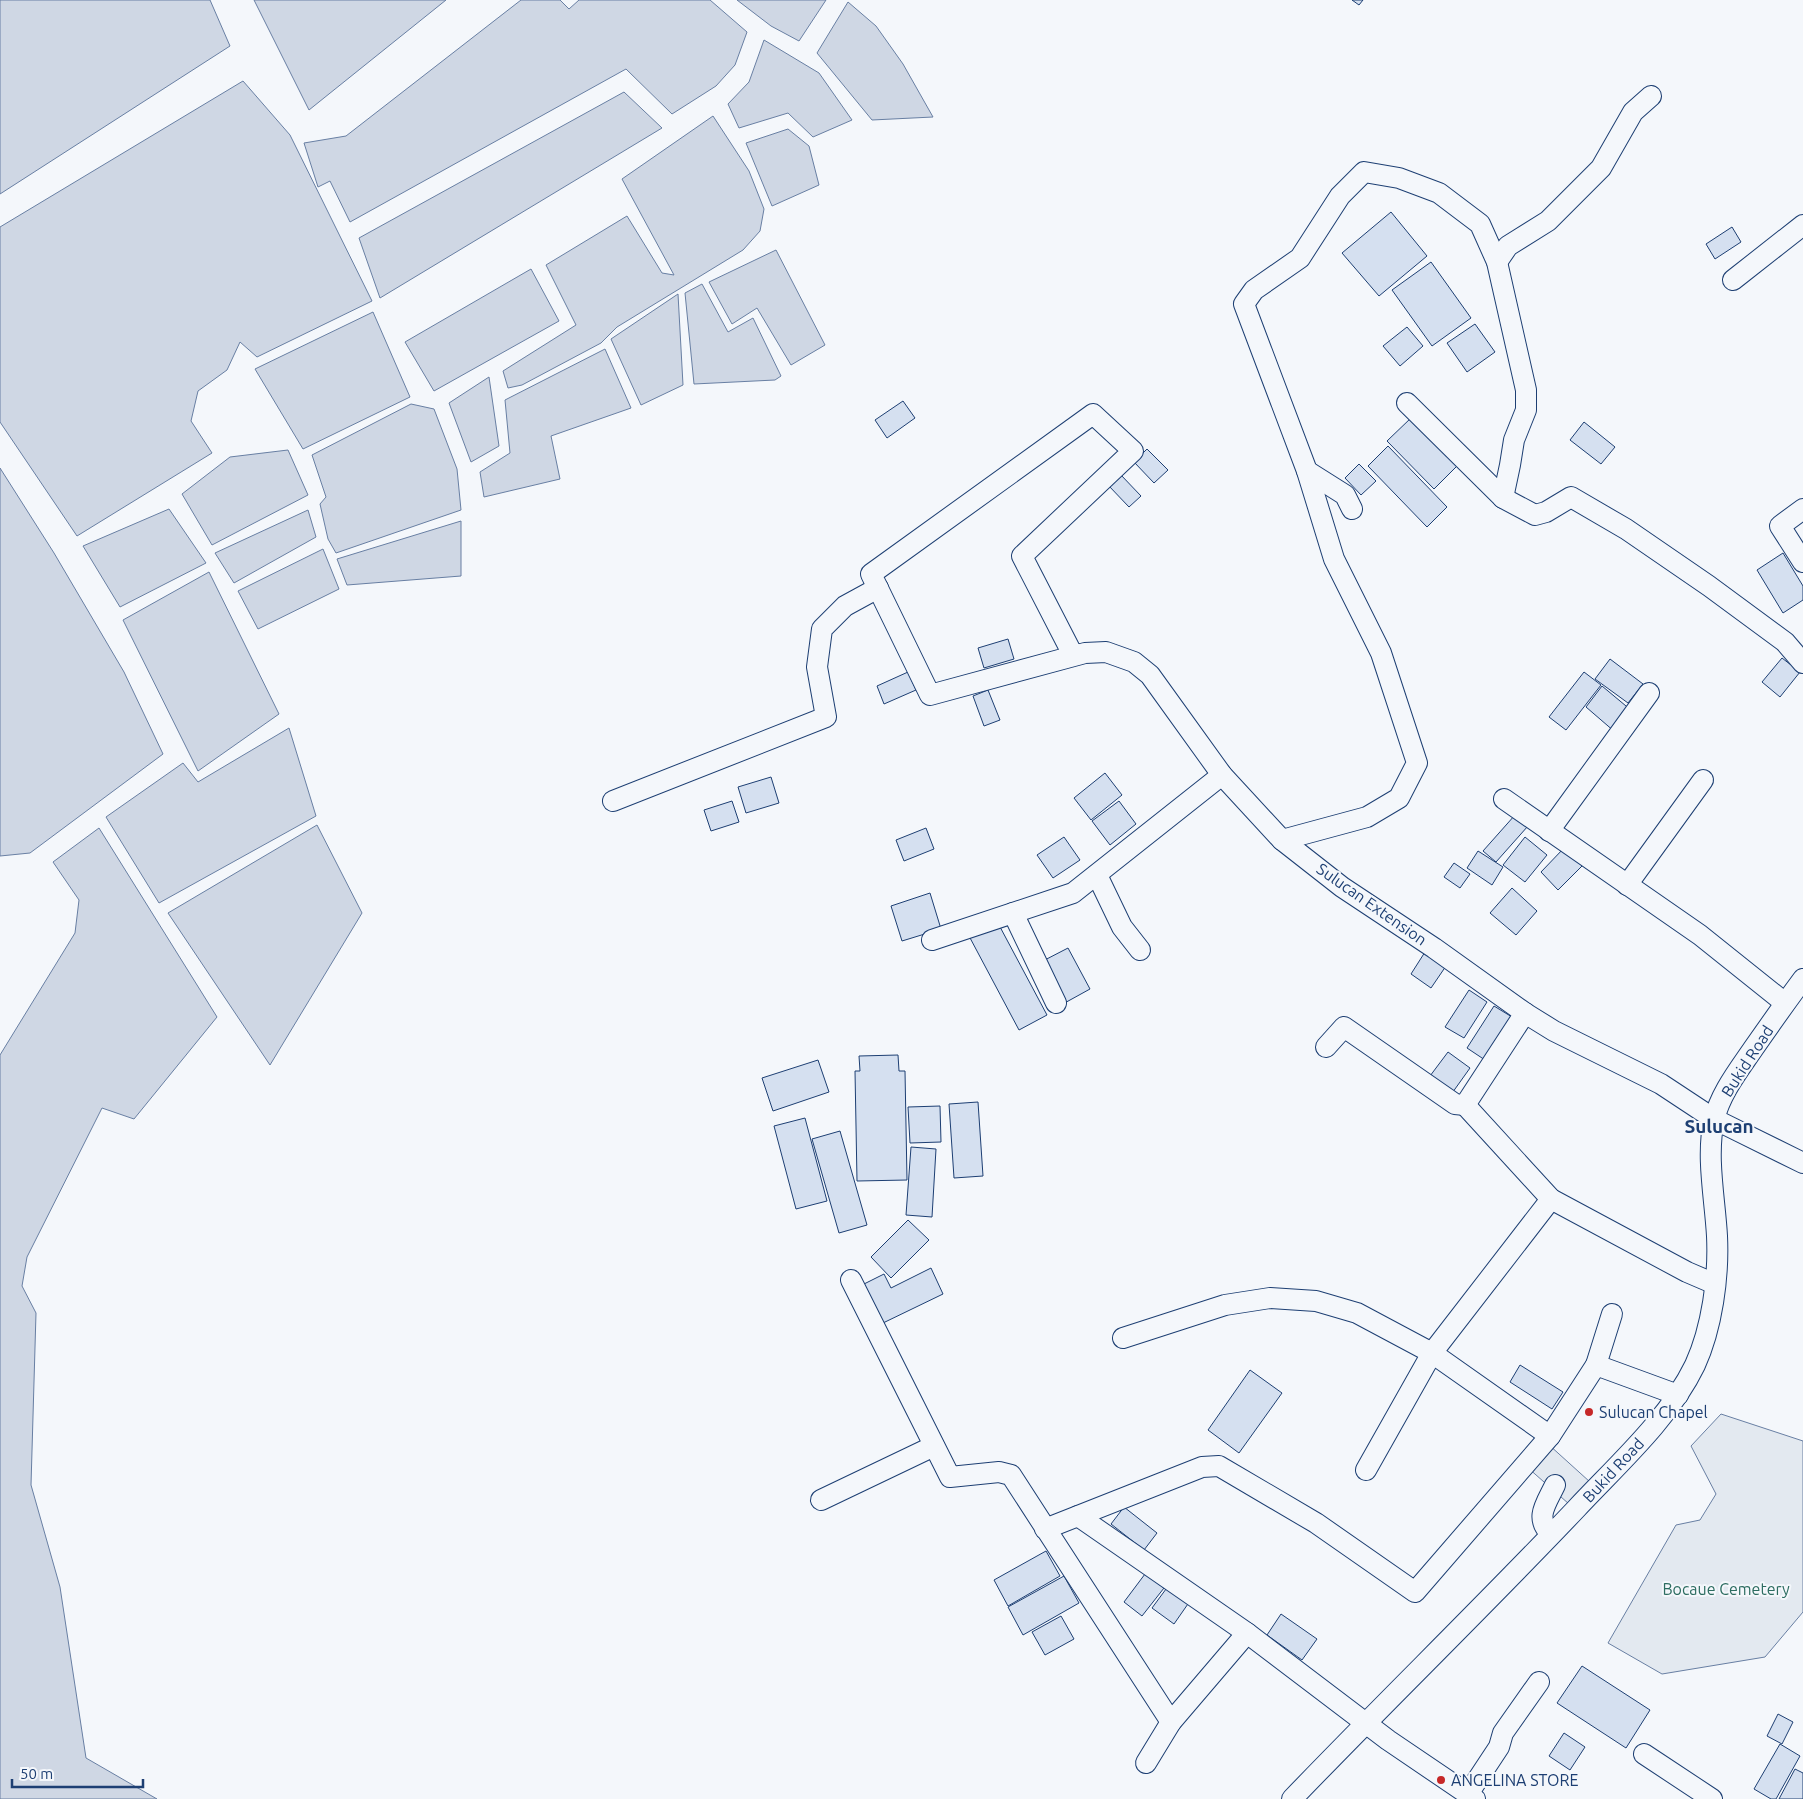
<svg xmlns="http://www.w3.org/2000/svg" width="1803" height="1799" font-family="Ubuntu,sans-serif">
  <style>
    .green { fill: #e3e9f0; stroke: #687fa3 }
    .water { fill: #cfd7e4; stroke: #687fa3 }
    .building { fill: #d5e0f0; stroke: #1d3f73 }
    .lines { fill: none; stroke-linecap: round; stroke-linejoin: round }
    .minor-casing { stroke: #1d3f73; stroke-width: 22 }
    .minor { stroke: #f4f7fb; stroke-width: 20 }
    .poi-dot { fill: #c62828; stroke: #f4f7fb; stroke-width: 2 }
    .labels { text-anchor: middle; stroke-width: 4; stroke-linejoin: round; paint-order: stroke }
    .street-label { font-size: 16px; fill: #1d3f73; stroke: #f4f7fb }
    .poi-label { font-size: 16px; fill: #1d3f73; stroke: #f4f7fb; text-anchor: start }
    .park-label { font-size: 16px; fill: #2c6c60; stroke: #f4f7fb }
    .quarter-label { font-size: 19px; font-weight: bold; fill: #1d3f73; stroke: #f4f7fb }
  </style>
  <rect width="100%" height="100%" fill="#f4f7fb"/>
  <g class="green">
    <polygon points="1721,1414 1803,1441 1803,1612 1765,1657 1662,1674 1608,1643 1676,1525 1700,1520 1716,1494 1691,1446"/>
    <polygon points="1548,1444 1590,1482 1569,1504 1527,1467"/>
  </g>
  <g class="water">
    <polygon points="0,0 210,0 230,46 0,194"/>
    <polygon points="254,0 446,0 309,110"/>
    <polygon points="521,0 560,0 569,9 579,0 710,0 747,32 735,65 716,86 672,114 626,69 350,222 330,181 318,187 304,143 346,136"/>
    <polygon points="737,0 826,0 799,41 771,26"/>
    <polygon points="848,2 876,26 903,64 933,117 872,120 817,53"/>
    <polygon points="764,40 819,73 852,120 813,137 788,113 739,128 728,104 749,82"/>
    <polygon points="243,81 290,135 372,301 257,357 240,342 227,370 198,391 191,421 212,453 77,536 0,422 0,227"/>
    <polygon points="624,92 662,128 380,298 359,238"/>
    <polygon points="713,116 749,171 764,209 760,231 743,250 617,327 601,343 522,385 508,388 503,371 576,325 546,265 627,216 662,273 674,275 622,179"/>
    <polygon points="788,129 809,146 819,185 772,206 746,143"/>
    <polygon points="776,250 825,345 791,365 757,308 732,324 709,282"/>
    <polygon points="531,269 559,321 434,391 405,342"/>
    <polygon points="702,284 728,332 753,318 781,376 775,380 694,384 685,293"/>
    <polygon points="678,294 683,385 641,405 611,339"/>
    <polygon points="373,312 410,397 303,449 255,369"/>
    <polygon points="605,349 631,408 551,436 560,479 484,497 480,472 510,453 505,400"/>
    <polygon points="489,377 499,446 471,462 449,403"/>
    <polygon points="411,404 434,409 457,469 461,510 336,553 328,539 320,504 326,497 312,455"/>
    <polygon points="288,450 308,495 212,545 182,494 230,457"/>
    <polygon points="0,468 54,553 124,672 163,754 30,853 0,856"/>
    <polygon points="169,509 206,563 120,607 83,546"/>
    <polygon points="308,510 316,537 234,583 215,553"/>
    <polygon points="461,521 461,576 347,585 337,559"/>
    <polygon points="323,549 339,589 258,629 238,591"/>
    <polygon points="209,572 279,714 198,771 123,620"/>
    <polygon points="289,728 316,816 159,903 106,817 183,763 198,782"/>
    <polygon points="317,825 362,913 270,1065 168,913"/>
    <polygon points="99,828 217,1017 134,1119 102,1108 27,1257 22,1286 36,1313 31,1485 60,1587 86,1758 157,1799 0,1799 0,1055 75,933 79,900 53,862"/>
  </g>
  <g class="building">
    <polygon points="1352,0 1363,0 1359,5"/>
    <polygon points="1391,212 1427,256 1379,296 1342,253"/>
    <polygon points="1732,227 1741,242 1715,259 1706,244"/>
    <polygon points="1431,262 1471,318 1432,346 1392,290"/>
    <polygon points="1475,324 1495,352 1467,372 1447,343"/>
    <polygon points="1407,327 1423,346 1400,366 1383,346"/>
    <polygon points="903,401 915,418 887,438 875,420"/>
    <polygon points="1412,417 1458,465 1434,489 1387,441"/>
    <polygon points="1584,422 1615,447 1601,464 1570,440"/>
    <polygon points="1388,446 1447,507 1427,527 1368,466"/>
    <polygon points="1147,449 1168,470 1154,483 1134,462"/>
    <polygon points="1359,464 1376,481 1361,495 1345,478"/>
    <polygon points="1120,474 1141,496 1129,507 1108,485"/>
    <polygon points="1783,553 1803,586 1803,600 1783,613 1757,570"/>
    <polygon points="1008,639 1014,659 984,668 978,648"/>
    <polygon points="1782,658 1800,672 1780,697 1762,682"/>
    <polygon points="1610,659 1643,684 1628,703 1595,679"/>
    <polygon points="908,672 916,690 884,704 877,686"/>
    <polygon points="1584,672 1601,685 1566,730 1549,717"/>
    <polygon points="1602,686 1632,711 1615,732 1586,707"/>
    <polygon points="988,690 1000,720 984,726 973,696"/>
    <polygon points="1105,773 1122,795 1091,820 1074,798"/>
    <polygon points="771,777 779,803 746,813 738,787"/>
    <polygon points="732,801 739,822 711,831 704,810"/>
    <polygon points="1119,801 1136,824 1110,845 1092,821"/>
    <polygon points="1515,815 1528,826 1496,862 1483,851"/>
    <polygon points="926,828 934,849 904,861 896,840"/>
    <polygon points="1064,837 1080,860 1053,878 1037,855"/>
    <polygon points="1525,837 1547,855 1525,882 1503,865"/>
    <polygon points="1564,848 1582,866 1558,890 1541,872"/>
    <polygon points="1478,851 1503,867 1492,885 1467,868"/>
    <polygon points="1454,863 1470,874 1460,888 1444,877"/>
    <polygon points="1512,888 1537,911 1516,935 1490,913"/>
    <polygon points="930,893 941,929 902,941 891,906"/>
    <polygon points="999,925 1047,1015 1019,1030 969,936"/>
    <polygon points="1068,948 1090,989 1061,1005 1039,963"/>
    <polygon points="1425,952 1446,966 1431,988 1411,974"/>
    <polygon points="1469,990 1487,1002 1464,1038 1445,1027"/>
    <polygon points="1494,1006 1512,1017 1485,1060 1467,1048"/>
    <polygon points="1448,1052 1470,1068 1450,1096 1427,1080"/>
    <polygon points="898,1055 899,1071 905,1071 907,1180 857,1181 855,1071 860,1071 859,1056"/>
    <polygon points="818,1060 829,1092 773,1111 762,1078"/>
    <polygon points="978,1102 983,1176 954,1178 949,1104"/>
    <polygon points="940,1106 941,1142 910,1143 908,1107"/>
    <polygon points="805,1118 827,1201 796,1209 774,1126"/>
    <polygon points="840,1131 867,1225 839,1233 812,1139"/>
    <polygon points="911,1147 936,1149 932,1217 906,1215"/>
    <polygon points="908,1220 929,1240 891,1278 871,1257"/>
    <polygon points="931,1268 943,1294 883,1323 864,1284 884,1274 891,1288"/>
    <polygon points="1520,1365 1563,1392 1552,1409 1510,1382"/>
    <polygon points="1250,1370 1282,1393 1239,1453 1208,1430"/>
    <polygon points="1124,1507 1157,1533 1144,1550 1111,1524"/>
    <polygon points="1046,1551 1060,1576 1008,1606 994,1580"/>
    <polygon points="1145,1574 1164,1588 1142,1616 1124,1602"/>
    <polygon points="1064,1576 1079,1603 1023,1635 1008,1607"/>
    <polygon points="1169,1585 1190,1601 1174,1624 1152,1608"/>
    <polygon points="1281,1614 1317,1639 1302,1660 1267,1635"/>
    <polygon points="1061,1616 1074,1639 1045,1655 1032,1632"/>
    <polygon points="1582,1666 1650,1710 1626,1748 1557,1703"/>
    <polygon points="1778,1714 1793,1722 1782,1744 1767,1736"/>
    <polygon points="1564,1733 1585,1747 1570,1770 1549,1756"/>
    <polygon points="1780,1744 1800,1756 1776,1799 1771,1799 1754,1789"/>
    <polygon points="1795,1769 1803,1773 1803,1799 1779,1799"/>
  </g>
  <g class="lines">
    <g class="minor-casing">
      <g id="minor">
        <polyline points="1497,262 1508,246 1548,221 1601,168 1633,112 1651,96"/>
        <polyline points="1733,280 1803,225"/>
        <polyline points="1407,403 1503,498 1535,515 1546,512 1571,497 1626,529 1709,586 1785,642 1803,663"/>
        <polyline points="1307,471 1345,495 1352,509"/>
        <polyline points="1803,509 1780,526 1803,562"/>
        <polyline points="1073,655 1022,556 1133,451 1093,414 871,574 930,695 1085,653 1106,652 1134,662 1150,675 1222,775 1282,840 1342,887 1434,948 1525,1013 1554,1031 1661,1084 1714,1119 1803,1163"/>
        <polyline points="1504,799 1700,935 1785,1003"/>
        <polyline points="613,801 826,717 817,667 822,629 845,606 878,588"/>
        <polyline points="1549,831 1649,693"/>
        <polyline points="1282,840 1367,817 1399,798 1417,763 1381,653 1334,559 1307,471 1244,304 1254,290 1300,258 1340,196 1364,172 1399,178 1439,193 1480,224 1497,262 1526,390 1526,410 1514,440 1510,465 1503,498"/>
        <polyline points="1097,875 1122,927 1140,950"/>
        <polyline points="1627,885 1703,780"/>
        <polyline points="1013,913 1056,1003"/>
        <polyline points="932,940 1073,893 1222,775"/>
        <polyline points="1326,1047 1344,1027 1455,1104 1465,1105 1525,1013"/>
        <polyline points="1465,1105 1551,1199 1687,1272 1715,1284"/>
        <polyline points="851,1280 950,1477 999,1472 1011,1475 1171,1722"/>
        <polyline points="1612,1314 1596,1365 1678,1395"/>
        <polyline points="1123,1338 1225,1305 1270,1298 1316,1301 1357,1313 1432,1353 1550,1436"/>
        <polyline points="1366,1470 1432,1353 1551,1199"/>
        <polyline points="821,1500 934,1446"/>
        <polyline points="1078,1516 1247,1633 1388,1740 1475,1799"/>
        <polyline points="1045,1529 1202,1467 1219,1466 1316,1523 1415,1592 1550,1436 1596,1365"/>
        <path d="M1551 1534C1534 1518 1546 1504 1555 1485"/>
        <polyline points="1644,1754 1712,1799"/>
        <polyline points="1146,1763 1171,1722 1247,1633"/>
        <polyline points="1468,1794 1499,1747 1503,1733 1539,1682"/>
        <path d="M1292 1799C1386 1701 1483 1607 1576 1509 1617 1465 1669 1419 1695 1365 1712 1328 1719 1277 1717 1236 1715 1199 1706 1157 1714 1120 1720 1094 1738 1071 1753 1049 1769 1026 1786 1002 1803 979"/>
      </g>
    </g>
    <use href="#minor" class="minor"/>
  </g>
  <g class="poi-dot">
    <circle cx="1589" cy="1412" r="5"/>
    <circle cx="1441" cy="1780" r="5"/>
  </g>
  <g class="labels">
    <g class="street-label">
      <text transform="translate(1372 904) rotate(35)" y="6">Sulucan Extension</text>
      <text transform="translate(1747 1061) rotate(-57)" y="6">Bukid Road</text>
      <text transform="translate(1613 1470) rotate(-47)" y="6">Bukid Road</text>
    </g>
    <g class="poi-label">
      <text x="1599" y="1418">Sulucan Chapel</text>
      <text x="1451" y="1786">ANGELINA STORE</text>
    </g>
    <g class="park-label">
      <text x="1726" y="1595">Bocaue Cemetery</text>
    </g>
    <g class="quarter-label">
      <text x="1719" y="1133">Sulucan</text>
    </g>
  </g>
  <path d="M12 1779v8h131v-8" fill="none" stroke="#1d3f73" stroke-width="2.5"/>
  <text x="20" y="1779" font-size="15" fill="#1d3f73" stroke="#f4f7fb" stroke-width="4" paint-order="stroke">50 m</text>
</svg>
